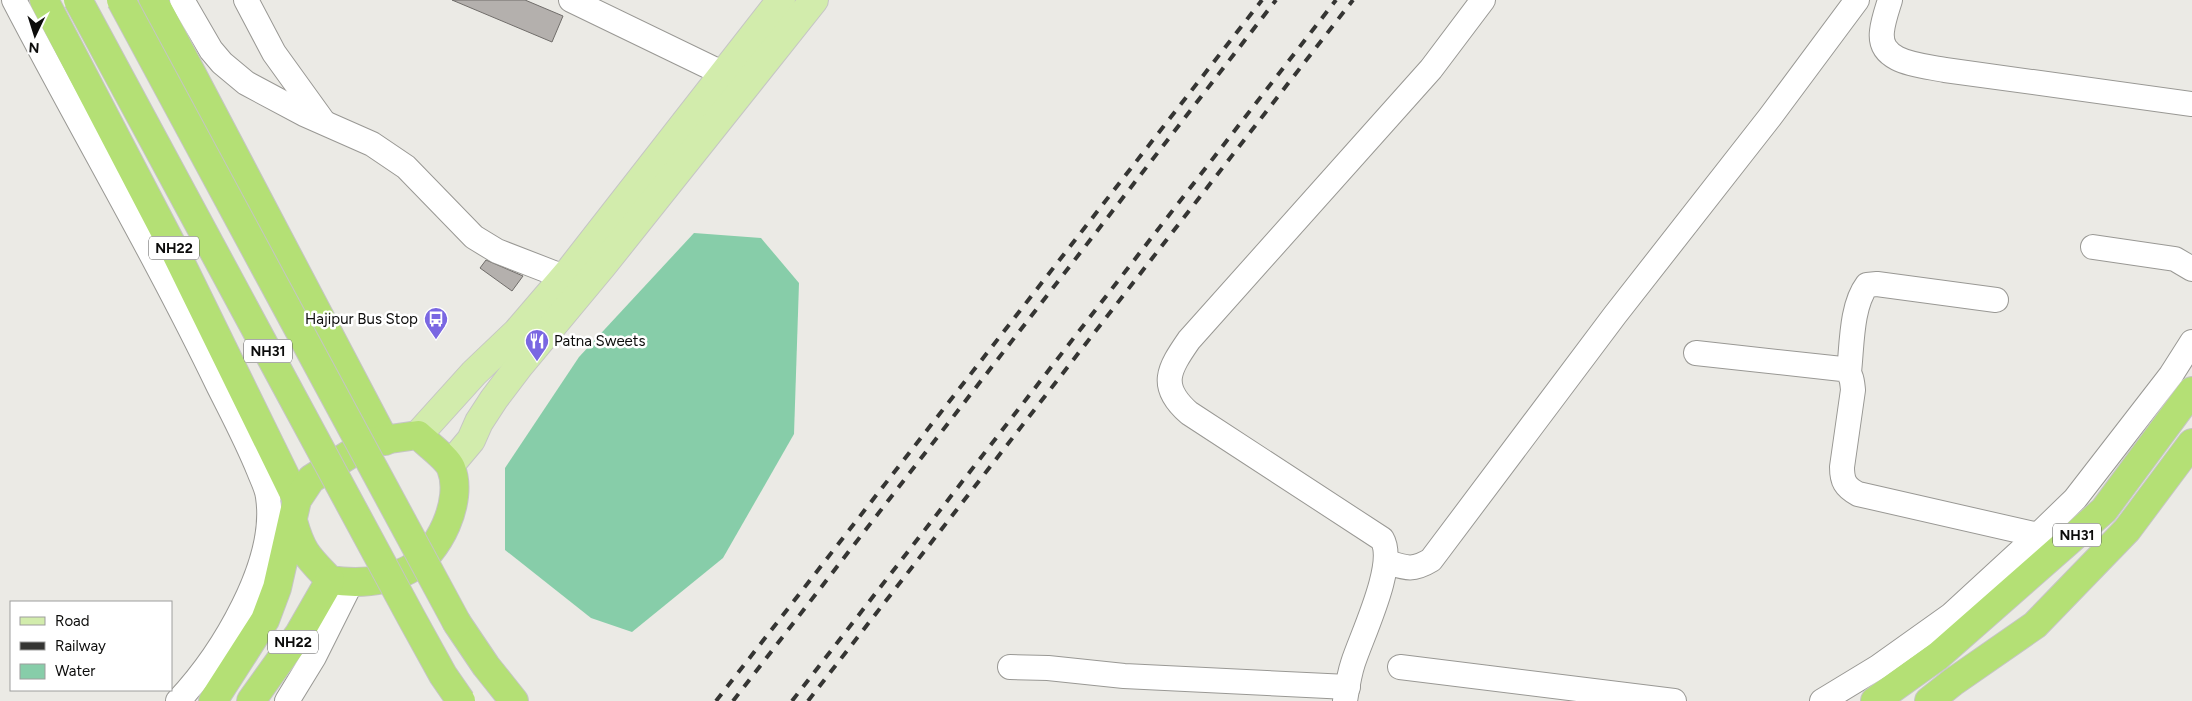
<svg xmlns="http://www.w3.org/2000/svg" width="2192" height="701" font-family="Figtree,sans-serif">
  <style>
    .water { fill: #87cda9 }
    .building { fill: #b4b0ad; stroke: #706d6a }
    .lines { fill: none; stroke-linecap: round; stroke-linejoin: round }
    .minor-casing { stroke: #999894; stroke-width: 26 }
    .major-casing { stroke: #c5c5c4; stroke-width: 30 }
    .highway-casing { stroke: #c5c5c4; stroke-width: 30 }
    .minor { stroke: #fff; stroke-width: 24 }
    .major { stroke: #d2ecac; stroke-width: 28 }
    .highway { stroke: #b4e075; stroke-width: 28 }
    .rail { stroke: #353533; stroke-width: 4; stroke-dasharray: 9 9; stroke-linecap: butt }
    .highway-bridge-casing { stroke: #c5c5c4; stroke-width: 30; stroke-linecap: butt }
    .highway-bridge { stroke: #b4e075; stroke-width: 28 }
    .labels { text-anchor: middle; stroke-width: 5; stroke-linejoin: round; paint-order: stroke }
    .shield { fill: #fff; stroke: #555554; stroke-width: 1 }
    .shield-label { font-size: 14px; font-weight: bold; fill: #0c0c0b }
    .poi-label { font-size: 15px; fill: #0c0c0b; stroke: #fff; text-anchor: end }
  </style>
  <rect width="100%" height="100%" fill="#ebeae5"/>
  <polygon class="water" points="694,233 761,238 799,283 794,434 723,558 632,632 591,618 505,550 505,468 579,357"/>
  <g class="building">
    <polygon points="452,0 525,0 563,16 552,42"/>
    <polygon points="486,260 523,276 512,291 480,268"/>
  </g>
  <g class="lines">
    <g class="minor-casing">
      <g id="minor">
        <path d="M14 0C81 129 155 254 218 385 232 413 247 441 259 471 262 479 267 488 268 497 278 563 222 654 178 701"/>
        <polyline points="182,0 211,50 222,63 246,83 304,114 372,144 406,167 474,237 497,251 564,277"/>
        <polyline points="246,0 274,53 323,121"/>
        <polyline points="571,0 722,73"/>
        <path d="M1890 0C1887 10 1883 21 1882 31 1878 64 1922 65 1945 70L2192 104"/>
        <polyline points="2093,247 2175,259 2192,269"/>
        <path d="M1696 353 1842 369C1852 373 1852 380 1853 390L1842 467C1842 481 1845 487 1858 494L2038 535"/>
        <path d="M1849 372C1852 346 1851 306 1867 285L1877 284 1996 300"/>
        <path d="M1387 562C1406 568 1413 571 1431 560L1615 315 1770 117 1857 0"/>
        <polyline points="1010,667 1048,668 1124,676 1348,687"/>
        <polyline points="1400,667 1674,701"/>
        <polyline points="287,701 314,657 351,583"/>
        <path d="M1345 701C1347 689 1349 675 1353 663 1362 635 1397 564 1382 539L1189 413C1158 386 1169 369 1189 340L1431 69 1483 0"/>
        <polyline points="1822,701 1878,667 1951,615 2038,535 2075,499 2171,375 2192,342"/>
      </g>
    </g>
    <g class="major-casing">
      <g id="major">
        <polyline points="418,435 474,373 517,332 571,269 781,0"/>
        <polyline points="450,465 471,440 479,422 494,399 519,366 603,265 814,0"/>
      </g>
    </g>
    <g class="highway-casing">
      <g id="highway">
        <polyline points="44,0 174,249 297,500"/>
        <polyline points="153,0 385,441"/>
        <polyline points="457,623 486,666 514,701"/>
        <path d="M213 701 265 620 277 588 297 500 311 479 369 442 418 435C426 443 447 458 451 468 464 500 439 554 408 570 383 583 357 584 330 580 308 557 302 553 293 521"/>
        <polyline points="251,701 299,634 330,580"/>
        <polyline points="1875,701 1938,656 2104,510 2192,391"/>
        <polyline points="1929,701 1953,682 2035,625 2127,530 2192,443"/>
      </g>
    </g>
    <use href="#minor" class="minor"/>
    <use href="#major" class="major"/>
    <use href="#highway" class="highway"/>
    <g class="rail">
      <polyline points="716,701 1262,0"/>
      <polyline points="733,701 1276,0"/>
      <polyline points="792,701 1336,0"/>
      <polyline points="808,701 1353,0"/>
    </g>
    <g class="highway-bridge-casing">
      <g id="highway-bridge">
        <polyline points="78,0 411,617 443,675 461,701"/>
        <polyline points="121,0 457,623"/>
      </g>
    </g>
    <use href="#highway-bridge" class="highway-bridge"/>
  </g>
  <defs>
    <g id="bus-pin" transform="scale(1.25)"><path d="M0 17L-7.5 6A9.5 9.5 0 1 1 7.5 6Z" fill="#7a67e2" stroke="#fff"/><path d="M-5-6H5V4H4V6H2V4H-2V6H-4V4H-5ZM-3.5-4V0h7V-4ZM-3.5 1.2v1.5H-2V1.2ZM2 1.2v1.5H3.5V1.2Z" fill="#fff"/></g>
    <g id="restaurant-pin" transform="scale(1.25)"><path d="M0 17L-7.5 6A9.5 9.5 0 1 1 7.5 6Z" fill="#7a67e2" stroke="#fff"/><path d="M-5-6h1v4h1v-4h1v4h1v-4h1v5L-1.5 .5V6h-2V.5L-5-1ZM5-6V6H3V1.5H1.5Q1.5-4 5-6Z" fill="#fff"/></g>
  </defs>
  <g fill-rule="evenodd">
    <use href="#bus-pin" x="436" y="319"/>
    <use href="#restaurant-pin" x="537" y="341"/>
  </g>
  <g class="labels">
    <g class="shield">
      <rect x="149" y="236.5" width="50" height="23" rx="4"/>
      <rect x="244" y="339.5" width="48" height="23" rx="4"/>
      <rect x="2053" y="523.5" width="48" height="23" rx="4"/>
      <rect x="268" y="630.5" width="50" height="23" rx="4"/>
    </g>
    <g class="shield-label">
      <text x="174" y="253">NH22</text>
      <text x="268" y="356">NH31</text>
      <text x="2077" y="540">NH31</text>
      <text x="293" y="647">NH22</text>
    </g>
    <g class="poi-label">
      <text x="418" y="324">Hajipur Bus Stop</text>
      <text x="554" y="346" text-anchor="start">Patna Sweets</text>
    </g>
  </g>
  <rect x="10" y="601" width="162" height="90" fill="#ffffff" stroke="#9e9e9d"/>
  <rect x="20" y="617" width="25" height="8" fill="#d2ecac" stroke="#9e9e9d"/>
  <text x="55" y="626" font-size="15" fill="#0c0c0b">Road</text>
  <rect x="20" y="642" width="25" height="8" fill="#353533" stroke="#9e9e9d"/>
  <text x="55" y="651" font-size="15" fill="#0c0c0b">Railway</text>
  <rect x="20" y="664" width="25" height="15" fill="#87cda9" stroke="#9e9e9d"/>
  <text x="55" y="676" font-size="15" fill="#0c0c0b">Water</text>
  <g transform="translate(35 35) rotate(184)" stroke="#ffffff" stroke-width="4" paint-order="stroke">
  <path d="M0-4L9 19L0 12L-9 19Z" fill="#0c0c0b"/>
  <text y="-8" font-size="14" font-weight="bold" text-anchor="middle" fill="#0c0c0b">N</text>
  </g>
</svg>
